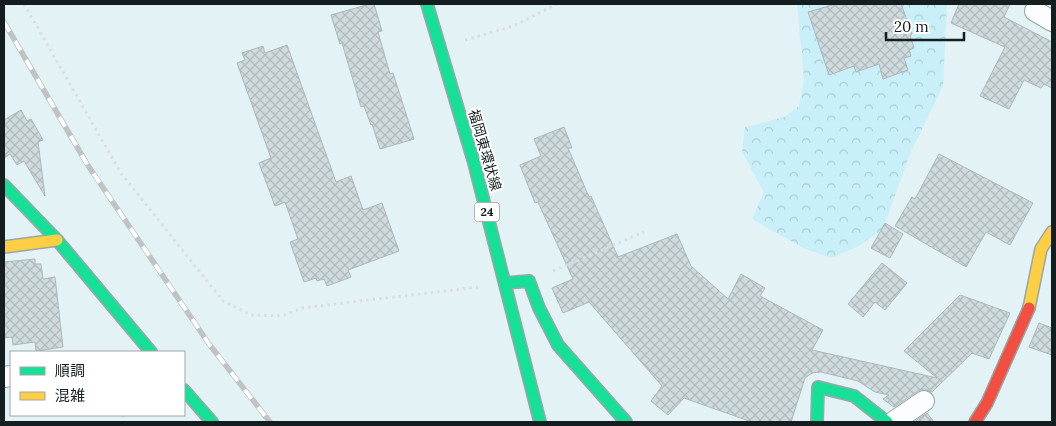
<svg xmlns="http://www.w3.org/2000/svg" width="1056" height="426" font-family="Lora,'Noto Sans JP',serif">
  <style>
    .forest { fill: url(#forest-crowns) }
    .building { fill: url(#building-cross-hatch); stroke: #acb8ba }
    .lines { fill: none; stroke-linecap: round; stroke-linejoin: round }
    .street-casing { stroke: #9aa5a7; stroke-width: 22 }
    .fast-casing { stroke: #9aa5a7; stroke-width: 14 }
    .slow-casing { stroke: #9aa5a7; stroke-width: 14 }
    .jam-casing { stroke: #9aa5a7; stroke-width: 14 }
    .path { stroke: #dadedf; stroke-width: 3; stroke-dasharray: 2.5 4; stroke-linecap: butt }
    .street { stroke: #fbfdfe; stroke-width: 20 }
    .fast { stroke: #16e098; stroke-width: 11 }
    .slow { stroke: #ffcf43; stroke-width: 11 }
    .jam { stroke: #f24e42; stroke-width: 11 }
    .rail-casing { stroke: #bfc3c5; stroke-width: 5.5 }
    .rail { stroke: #fff; stroke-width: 4; stroke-dasharray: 11; stroke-linecap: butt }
    .labels { text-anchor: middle; stroke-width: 4; stroke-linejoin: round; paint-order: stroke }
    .shield { fill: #fff; stroke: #5a6162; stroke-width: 1 }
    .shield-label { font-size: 12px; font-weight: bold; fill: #141d1f }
    .street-label { font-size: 14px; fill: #141d1f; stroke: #fff }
  </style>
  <defs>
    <pattern id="forest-crowns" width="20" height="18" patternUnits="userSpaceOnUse" patternTransform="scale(1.25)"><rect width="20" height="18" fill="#c9f0f8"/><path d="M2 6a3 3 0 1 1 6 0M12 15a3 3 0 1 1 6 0" fill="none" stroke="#accdd4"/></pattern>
    <pattern id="building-cross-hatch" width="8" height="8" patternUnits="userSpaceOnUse" patternTransform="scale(1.25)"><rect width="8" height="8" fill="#cfdadd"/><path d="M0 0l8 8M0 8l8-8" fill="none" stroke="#b1bbbd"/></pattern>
  </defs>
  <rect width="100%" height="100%" fill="#e3f2f5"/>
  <polygon class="forest" points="797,4 947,4 943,86 910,154 883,229 859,246 831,258 803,248 752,219 764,192 742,152 745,127 784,117 799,106 804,80"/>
  <g class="building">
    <polygon points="370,4 374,4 382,31 378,32 390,74 393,73 414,139 380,149 372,124 371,125 364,106 361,107 342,43 340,44 331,15"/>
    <polygon points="836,4 901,4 912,34 910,35 914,48 909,50 911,56 904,58 908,70 883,79 879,64 856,72 854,66 829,75 808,12"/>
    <polygon points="959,4 1010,4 1004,17 1052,42 1052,88 1044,84 1041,88 1024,80 1009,109 980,96 1005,47 951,23"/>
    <polygon points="287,45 336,182 351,176 363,210 382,203 399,251 348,270 351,277 327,286 324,279 317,281 316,278 304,282 290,242 298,239 285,202 275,206 259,163 271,158 237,63 245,60 242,53 263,46 265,53"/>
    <polygon points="21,110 27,121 31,119 43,140 38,142 45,196 24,161 17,165 10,154 4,158 4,120"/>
    <polygon points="564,127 572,148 568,148 589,197 591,196 618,257 677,234 691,266 728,299 741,274 765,288 760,296 823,330 812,350 937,378 904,351 960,295 1010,313 989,359 972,353 932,392 924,389 918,391 894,407 883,399 889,395 875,392 858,381 821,372 812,373 805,378 791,422 752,422 684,398 668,415 651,401 662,386 589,302 563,313 552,288 573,279 538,202 535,203 520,165 541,156 534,139"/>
    <polygon points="939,154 1033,203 1010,245 986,232 966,267 895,226 912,197 915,199"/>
    <polygon points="885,223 903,234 890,258 871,248"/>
    <polygon points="35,259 35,264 41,264 43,279 55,277 63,347 36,351 35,342 13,345 12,337 4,338 4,262"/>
    <polygon points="882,263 907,283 885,310 875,302 863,317 848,304"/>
    <polygon points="1039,323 1052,328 1052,355 1029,347"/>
    <polygon points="927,413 934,422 914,422"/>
  </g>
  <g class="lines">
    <g class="street-casing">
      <g id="street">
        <polyline points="1035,11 1052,21"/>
        <polyline points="4,377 11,376"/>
        <polyline points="893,422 924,401"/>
      </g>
    </g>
    <g class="fast-casing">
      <g id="fast">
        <polyline points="427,4 474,163 540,422"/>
        <polyline points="4,185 57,240 151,352"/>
        <polyline points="506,283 529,281 539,308 558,345 626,422"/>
        <polyline points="184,390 212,422"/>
        <polyline points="817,422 818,387 854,396 887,422"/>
      </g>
    </g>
    <g class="slow-casing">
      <g id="slow">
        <polyline points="4,247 57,240"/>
        <polyline points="1029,308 1041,249 1052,232"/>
      </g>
    </g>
    <g class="jam-casing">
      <polyline id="jam" points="975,422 987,403 1029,308"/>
    </g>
    <g class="path">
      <polyline points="24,4 121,173 223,301 251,315 282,316 302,308 478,287"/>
      <polyline points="465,40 513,26 557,4"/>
      <polyline points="553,271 644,232"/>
      <polyline points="123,415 125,422"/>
    </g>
    <use href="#street" class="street"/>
    <use href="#fast" class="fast"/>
    <use href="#slow" class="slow"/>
    <use href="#jam" class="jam"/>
    <g class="rail-casing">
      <polyline id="rail" points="4,22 87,164 209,344 270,422"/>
    </g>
    <use href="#rail" class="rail"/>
  </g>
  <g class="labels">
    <rect class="shield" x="474.5" y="202.5" width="25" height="19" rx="4"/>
    <g class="shield-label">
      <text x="487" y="216">24</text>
    </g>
    <g class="street-label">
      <text transform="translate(485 150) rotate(74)" y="5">福岡東環状線</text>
    </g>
  </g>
  <rect width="1056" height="426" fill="none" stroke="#141d1f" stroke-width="10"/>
  <rect x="10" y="351" width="175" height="65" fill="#ffffff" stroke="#a1a5a5"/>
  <rect x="20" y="367" width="25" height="8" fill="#16e098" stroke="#a1a5a5"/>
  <text x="55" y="376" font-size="15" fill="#141d1f">順調</text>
  <rect x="20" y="392" width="25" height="8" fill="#ffcf43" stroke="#a1a5a5"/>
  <text x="55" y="401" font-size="15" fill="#141d1f">混雑</text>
  <path d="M886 32v8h78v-8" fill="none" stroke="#141d1f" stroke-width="2.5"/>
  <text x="894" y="32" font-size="15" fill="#141d1f" stroke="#ffffff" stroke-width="4" paint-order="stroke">20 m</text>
</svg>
